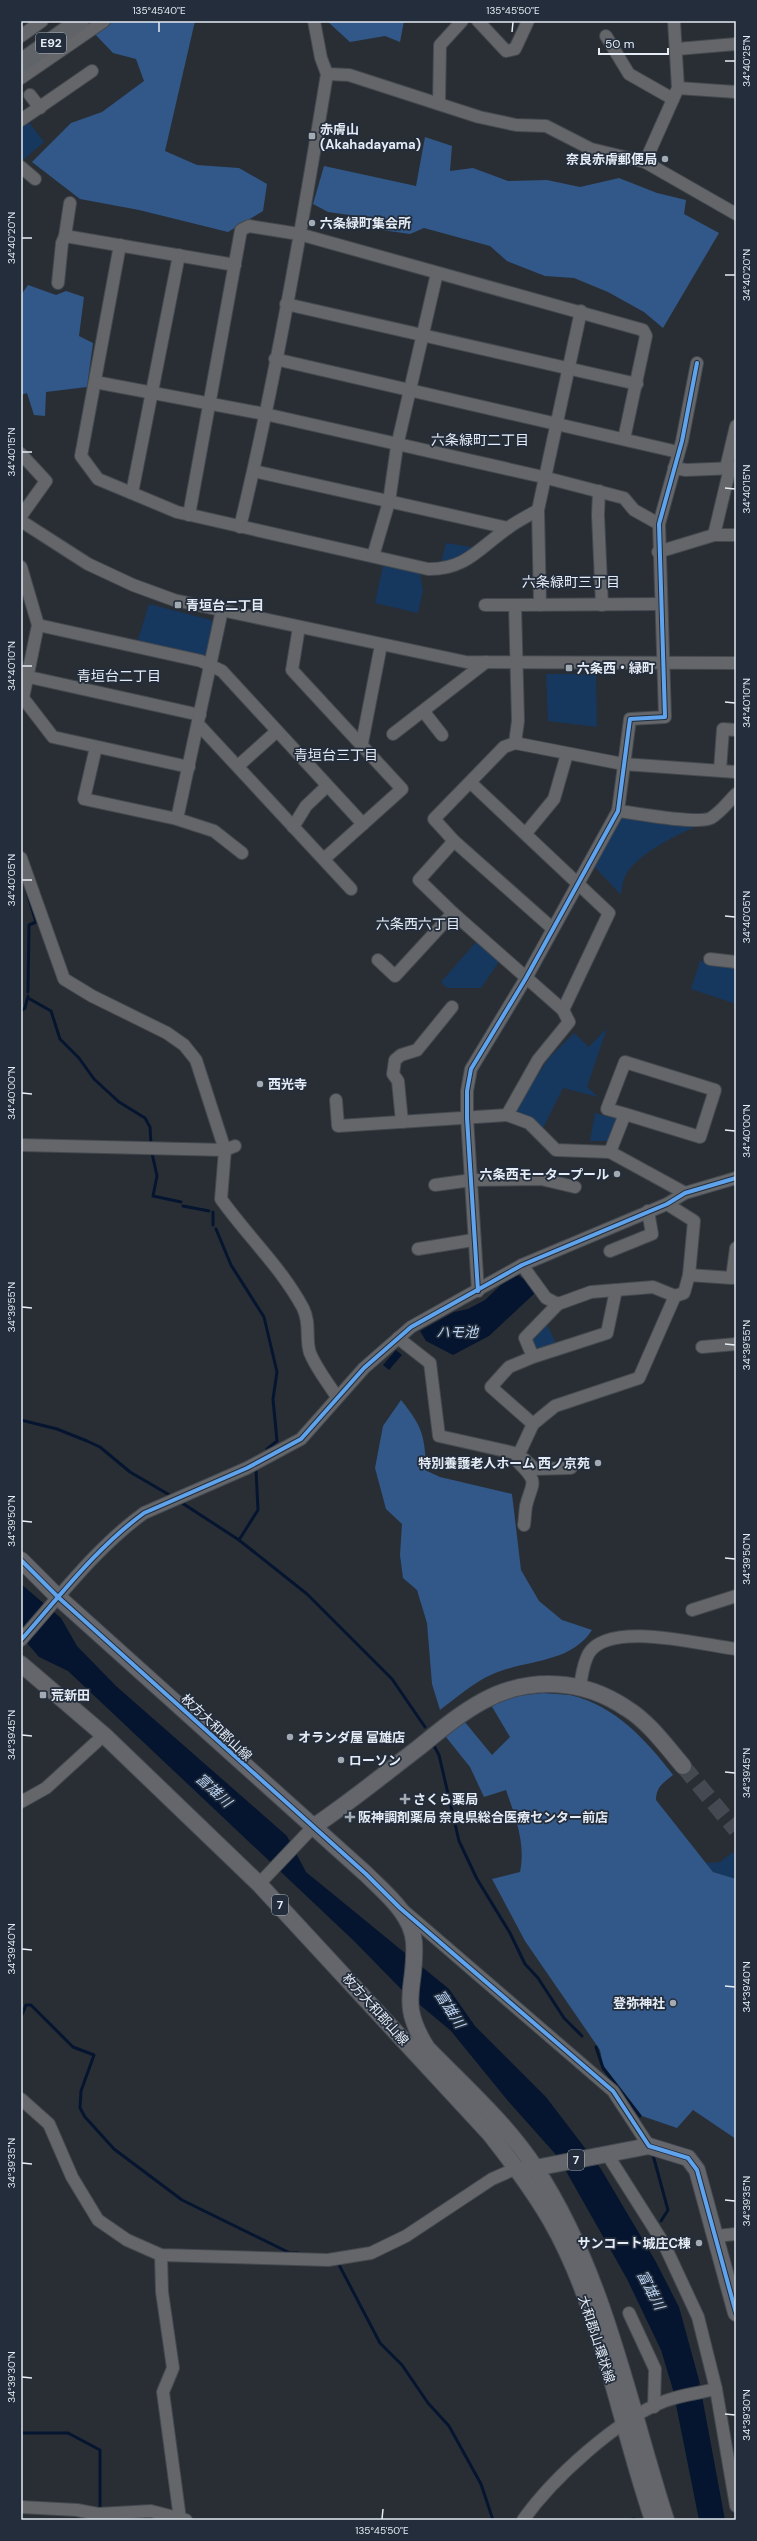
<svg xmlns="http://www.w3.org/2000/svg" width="757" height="2541" font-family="'DM Sans','Noto Sans JP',sans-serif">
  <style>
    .green { fill: #16375e }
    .forest { fill: #315888 }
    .water { fill: #05152f }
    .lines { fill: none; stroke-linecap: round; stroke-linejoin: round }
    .stream { stroke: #05152f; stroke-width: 3 }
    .major-tunnel { stroke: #454a52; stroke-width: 16; stroke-dasharray: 16 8; stroke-linecap: butt }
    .minor-casing { stroke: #44494f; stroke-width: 14 }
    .major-casing { stroke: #44494f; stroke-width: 18 }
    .highway-casing { stroke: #44494f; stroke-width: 20 }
    .minor { stroke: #646669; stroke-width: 12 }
    .major { stroke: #64666c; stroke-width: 16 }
    .highway { stroke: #606469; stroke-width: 18 }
    .cycleway-casing { stroke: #232d3b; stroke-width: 6 }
    .cycleway { stroke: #60a3ed; stroke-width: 4 }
    .ticks { fill: none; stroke: #e5ecf5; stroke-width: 1.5 }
    .poi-dot { fill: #a3aab2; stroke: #232d3b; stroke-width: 1.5 }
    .labels { text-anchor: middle; stroke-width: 3.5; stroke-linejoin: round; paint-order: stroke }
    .shield { fill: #232d3b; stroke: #abb3bd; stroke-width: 1 }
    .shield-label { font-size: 12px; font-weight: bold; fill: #e5ecf5 }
    .poi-label { font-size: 13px; font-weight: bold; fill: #e5ecf5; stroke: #232d3b; text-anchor: start }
    .street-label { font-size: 13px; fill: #e5ecf5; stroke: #232d3b }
    .neighbourhood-label { font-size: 14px; fill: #e5ecf5; stroke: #232d3b }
    .water-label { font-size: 14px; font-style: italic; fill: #bad3f3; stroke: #232d3b }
    .neatline { fill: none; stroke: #e5ecf5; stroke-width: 1.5 }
    .ticks-label { font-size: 10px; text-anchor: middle; fill: #e5ecf5 }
  </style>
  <rect width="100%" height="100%" fill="#292e35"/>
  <g class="green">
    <polygon points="28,121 44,142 22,161 21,126"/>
    <polygon points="446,543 477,548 465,557 441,563"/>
    <polygon points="383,566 420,573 423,590 418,613 375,603"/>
    <polygon points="149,604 211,620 213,624 206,654 201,657 137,643"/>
    <polygon points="546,674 596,674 597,727 548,721"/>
    <path d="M617 816 695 827C674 836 632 857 624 879 622 884 622 890 621 895L595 867Z"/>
    <polygon points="476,942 500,960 481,988 447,988 441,982"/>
    <polygon points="700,961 736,966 736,1004 691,989"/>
    <polygon points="607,1028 587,1087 598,1097 563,1088 542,1130 514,1110 549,1058 574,1033 589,1047"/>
    <polygon points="595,1113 617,1119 610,1141 590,1141"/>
    <polygon points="545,1321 557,1345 541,1350 534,1347 532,1339"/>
    <polygon points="736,1850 736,1879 713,1872 706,1863 720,1862"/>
  </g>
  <g class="forest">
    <polygon points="111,21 195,21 165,151 197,165 239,168 267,184 263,211 228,232 139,210 80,199 32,162 71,123 102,112 144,81 136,59 113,53 93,32"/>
    <polygon points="327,21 404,21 400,42 385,36 350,42"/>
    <polygon points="425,137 452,146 450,171 473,168 508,181 547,180 580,187 619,178 657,193 686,200 684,214 719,233 663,328 644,312 608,292 574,278 545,276 507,261 490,246 424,228 410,234 375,229 356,216 328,212 313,204 324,166 416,186"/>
    <polygon points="28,285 56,295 66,291 84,297 79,336 93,343 87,387 46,392 45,416 34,415 27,393 21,395 21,295"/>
    <path d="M401 1400C425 1430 423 1435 427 1471L440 1477 512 1494 521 1570 539 1601 562 1620 592 1630C570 1664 527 1659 493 1674 474 1682 456 1698 440 1710L432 1684 427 1623 417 1590 403 1578 400 1555 402 1524 386 1509 375 1468 383 1426Z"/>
    <path d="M543 1693C552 1694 562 1694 570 1695 615 1705 647 1741 673 1775 663 1783 656 1787 656 1800L713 1872 736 1879V2139L693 2110 677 2128 642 2116 603 2065 600 2050 525 1941 492 1879 520 1872C526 1843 515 1816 506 1790L484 1797 470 1767 446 1737 464 1721 492 1755 510 1737 491 1705 507 1697Z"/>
  </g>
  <g class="water">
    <polygon points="518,1275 529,1283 535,1293 489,1336 453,1355 426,1341 420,1331 454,1312 468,1309 485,1300 504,1282"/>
    <polygon points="396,1350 402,1355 389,1370 383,1365"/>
    <polygon points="21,1584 61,1618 77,1646 116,1686 287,1836 306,1872 449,1989 475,2026 546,2097 601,2169 656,2262 679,2307 699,2380 725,2520 699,2520 673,2390 661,2350 627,2279 558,2157 508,2101 451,2031 401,1989 354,1941 68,1671 39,1657 21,1636"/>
  </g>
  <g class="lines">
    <g class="stream">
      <polyline points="27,892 36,922 29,925 28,992"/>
      <polyline points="28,998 51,1011 60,1039 79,1058 94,1079 119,1102 145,1118 150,1127 151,1144"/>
      <polyline points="21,1011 25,1008 28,996"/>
      <polyline points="152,1153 157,1176 153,1196 181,1202"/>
      <polyline points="183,1206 209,1211"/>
      <polyline points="213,1212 213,1225"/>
      <polyline points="216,1229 231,1265 264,1317 277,1372 273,1399 277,1441 267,1449"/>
      <polyline points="21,1420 57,1429 87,1441 100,1447 130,1472 173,1497"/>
      <polyline points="179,1501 239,1540 307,1594 392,1679 425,1727"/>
      <polyline points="239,1540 258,1510 256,1469"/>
      <polyline points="433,1744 439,1755 459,1841 477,1879 510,1933 525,1964 538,1978 564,2018 582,2036"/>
      <polyline points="21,2017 26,2005 31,2005 73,2047 94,2055 81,2091 80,2108 85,2117 114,2149 182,2200 290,2253 298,2253"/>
      <polyline points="596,2047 603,2068 640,2116"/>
      <polyline points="653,2155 668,2210 661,2221"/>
      <polyline points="643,2247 650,2242"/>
      <polyline points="337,2261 380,2343 402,2365 428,2403 449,2426 481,2484 493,2520"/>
      <polyline points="21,2433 68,2433 100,2450 100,2508"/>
      <polyline points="631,2520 634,2519"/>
    </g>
    <polyline class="major-tunnel" points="683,1766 736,1830"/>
    <g class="minor-casing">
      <g id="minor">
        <polyline points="478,21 506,51 515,49 528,21"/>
        <polyline points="21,36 42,21"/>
        <polyline points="606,36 629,74 673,99"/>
        <polyline points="677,49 736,44"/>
        <polyline points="327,74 349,75 479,117 516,125 546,126 591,149 645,162 736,214"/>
        <polyline points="21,78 104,21"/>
        <polyline points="678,88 736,92"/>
        <polyline points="30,95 40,108"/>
        <polyline points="439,104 440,45 462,21"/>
        <polyline points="21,120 92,71"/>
        <polyline points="645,162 678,88 674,21"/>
        <polyline points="21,167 35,179"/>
        <polyline points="70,203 65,236 235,265"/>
        <path d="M120 245 81 456 98 479 177 512 428 569C466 570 480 547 508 528 517 521 528 516 538 510"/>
        <polyline points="58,283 62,243 65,236"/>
        <polyline points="286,304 637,384"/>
        <polyline points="275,359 678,452"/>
        <polyline points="95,382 265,414 543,477 624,498 634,510 659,524"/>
        <polyline points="21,454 46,481 21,516"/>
        <polyline points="674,468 686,470 736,468"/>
        <polyline points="726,468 736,426"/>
        <polyline points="254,471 508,528"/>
        <polyline points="599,491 598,515 602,605"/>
        <polyline points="132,493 179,255"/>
        <polyline points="189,515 241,230 249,226 299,234 643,330 646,336 624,439"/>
        <polyline points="21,521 88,564 133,585 174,600 466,662 736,663"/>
        <path d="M240 527C276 378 302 226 327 74L321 58 314 21"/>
        <polyline points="714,535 730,468"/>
        <polyline points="658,552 714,535 736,535"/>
        <polyline points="373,556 389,502 397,446 437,273"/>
        <polyline points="21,567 38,625 23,698 53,737 189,767"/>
        <polyline points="485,605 515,605"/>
        <polyline points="540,605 538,510 581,311"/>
        <polyline points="38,625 201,661 222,671 363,824"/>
        <polyline points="299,627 292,670 402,789 324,859"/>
        <polyline points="29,677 200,715"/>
        <polyline points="424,712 442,735"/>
        <polyline points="198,724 351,889"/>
        <polyline points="393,734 486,662"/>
        <polyline points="362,743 381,645"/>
        <polyline points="515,743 623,764 736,772"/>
        <polyline points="96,747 84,799 177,819 214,831 242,853"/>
        <polyline points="238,766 277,731"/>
        <polyline points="720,770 723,729 736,730"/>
        <polyline points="471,783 609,913 563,1010"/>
        <path d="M618 811C636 813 697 825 711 818 721 812 728 802 736 794"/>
        <polyline points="177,819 222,610"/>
        <polyline points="293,827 306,806 327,786"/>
        <polyline points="526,833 554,799 567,754"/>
        <path d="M21 858 64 979 92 996 167 1033 184 1045 196 1060 225 1150 221 1199C248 1237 281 1267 303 1308 311 1324 305 1338 310 1353 316 1368 328 1383 337 1397"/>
        <polyline points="552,928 454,841 434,819 504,747 515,743 518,721 515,605 661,604"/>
        <polyline points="710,959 736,962"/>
        <polyline points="378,960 395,976 453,913"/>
        <polyline points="336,1100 338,1126 507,1115 538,1060 569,1022 563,1010 453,913 419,880 454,841"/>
        <polyline points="507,1115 529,1123 556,1150 610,1152 685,1193"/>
        <polyline points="402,1122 398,1081 393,1074 395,1060 401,1055 417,1050 452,1007"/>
        <polyline points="21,1145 225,1150 235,1146"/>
        <polyline points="610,1152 625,1114 607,1109 625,1062 715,1090 700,1137 625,1114"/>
        <polyline points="435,1185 472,1180 541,1179 575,1187"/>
        <polyline points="667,1204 694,1221 689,1275 684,1293 675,1296"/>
        <polyline points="418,1249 473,1240"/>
        <polyline points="610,1251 652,1234 648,1211"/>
        <polyline points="522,1265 546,1298 558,1304 525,1338 533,1357 509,1367 491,1387 533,1424 555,1406 639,1378 675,1296 653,1287 616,1290 607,1333 533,1357"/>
        <polyline points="689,1275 732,1278 736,1248"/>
        <polyline points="478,1291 467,1118 467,1091 471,1069 526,978 618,811 630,719 665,717 659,524 682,441 697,363"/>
        <polyline points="558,1304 591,1292 616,1290"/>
        <polyline points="398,1338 430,1363 439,1436 519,1454 533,1424"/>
        <polyline points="702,1347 736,1344"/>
        <path d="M519 1454 518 1462C540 1484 532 1481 526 1506 525 1512 525 1519 524 1525"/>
        <polyline points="524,1459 535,1469 571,1468"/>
        <polyline points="692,1610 736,1596"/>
        <path d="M21 1640C60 1596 97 1547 144 1513L247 1468 301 1439 364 1368 411 1327 522 1265 667 1204 685 1193 736 1178"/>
        <path d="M580 1686C582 1675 583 1663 589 1653 610 1620 702 1645 736 1649"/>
        <polyline points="21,1802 46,1788 104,1735"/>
        <polyline points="259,1884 313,1827"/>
        <polyline points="403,1910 613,2091 649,2146"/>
        <polyline points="21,2099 49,2124 72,2177 98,2220 127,2240 161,2255 328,2260 371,2253 406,2236 492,2179 517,2168"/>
        <polyline points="607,2154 664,2244 698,2317 716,2389 736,2506"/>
        <polyline points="716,2236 736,2234"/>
        <polyline points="161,2255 162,2292 173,2368 163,2392 180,2519"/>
        <polyline points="629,2313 655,2369 654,2407"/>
        <polyline points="21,2507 77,2510 98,2514 151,2511 186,2520"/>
        <path d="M523 2520C553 2478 616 2420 665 2401 680 2395 699 2393 716 2389"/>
      </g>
    </g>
    <g class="major-casing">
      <g id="major">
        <path d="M21 1560 58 1597 366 1874C384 1892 412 1914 414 1942 417 1990 397 2000 427 2048 464 2086 507 2124 536 2169 605 2275 628 2402 666 2520"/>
        <path d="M21 1664 104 1735 259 1884 490 2134C512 2162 533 2190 551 2221 601 2308 620 2425 653 2520"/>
        <path d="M313 1827C349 1803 383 1775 417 1749 438 1732 459 1714 483 1701 529 1676 583 1679 626 1708 649 1722 666 1746 683 1766"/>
        <polyline points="527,2168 535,2168 649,2146 688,2158 697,2170 736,2313"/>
      </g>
    </g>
    <g class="highway-casing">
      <polyline id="highway" points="21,63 80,21"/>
    </g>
    <use href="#minor" class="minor"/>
    <use href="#major" class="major"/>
    <use href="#highway" class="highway"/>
    <g class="cycleway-casing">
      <g id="cycleway">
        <polyline points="478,1291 467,1118 467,1091 471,1069 526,978 618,811 630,719 665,717 659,524 682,441 697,363"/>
        <polyline points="21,1560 58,1597 366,1874 400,1908 613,2091 649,2146 688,2158 697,2170 736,2313"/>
        <path d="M21 1640C60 1596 97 1547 144 1513L247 1468 301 1439 364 1368 411 1327 522 1265 667 1204 685 1193 736 1178"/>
      </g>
    </g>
    <use href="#cycleway" class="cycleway"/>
  </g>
  <path class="ticks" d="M159 32V22M512 32 513 22M725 61H735M22 238H32M725 275H735M22 452H32M725 488 735 489M22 666H32M725 702 735 703M22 880H32M725 916 735 917M22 1093 32 1094M725 1130 735 1131M22 1307 32 1308M725 1344 735 1345M22 1521 32 1522M725 1558 735 1559M22 1735 32 1736M725 1772 735 1773M22 1949 32 1950M725 1986 735 1987M22 2163 32 2164M725 2200 735 2201M22 2377 32 2378M725 2414 735 2415M382 2519 383 2509"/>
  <g class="poi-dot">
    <rect x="308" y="132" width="8" height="8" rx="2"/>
    <circle cx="665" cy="159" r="4"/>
    <circle cx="312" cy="223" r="4"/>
    <rect x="174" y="601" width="8" height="8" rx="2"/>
    <rect x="565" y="664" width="8" height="8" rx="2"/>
    <circle cx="260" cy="1084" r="4"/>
    <circle cx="617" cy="1174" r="4"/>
    <circle cx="598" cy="1463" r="4"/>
    <rect x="39" y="1691" width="8" height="8" rx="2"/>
    <circle cx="290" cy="1737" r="4"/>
    <circle cx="341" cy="1760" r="4"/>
    <path d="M403 1793h4v4h4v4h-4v4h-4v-4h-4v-4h4z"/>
    <path d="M348 1811h4v4h4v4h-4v4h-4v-4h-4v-4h4z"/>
    <circle cx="673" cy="2003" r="4"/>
    <circle cx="699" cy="2243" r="4"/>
  </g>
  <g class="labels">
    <g class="shield">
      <rect x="36" y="33" width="30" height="20" rx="3"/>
      <rect x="272" y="1895" width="16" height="20" rx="3"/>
      <rect x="568" y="2150" width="16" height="20" rx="3"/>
    </g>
    <g class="shield-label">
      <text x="51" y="47">E92</text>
      <text x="280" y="1909">7</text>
      <text x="576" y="2164">7</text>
    </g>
    <g class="poi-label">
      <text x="320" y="134">赤膚山<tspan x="320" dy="15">(Akahadayama)</tspan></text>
      <text x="657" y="164" text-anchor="end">奈良赤膚郵便局</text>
      <text x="320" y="228">六条緑町集会所</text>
      <text x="186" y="610">青垣台二丁目</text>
      <text x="577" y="673">六条西・緑町</text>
      <text x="268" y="1089">西光寺</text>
      <text x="609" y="1179" text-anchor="end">六条西モータープール</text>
      <text x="590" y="1468" text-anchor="end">特別養護老人ホーム 西ノ京苑</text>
      <text x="51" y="1700">荒新田</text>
      <text x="298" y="1742">オランダ屋 富雄店</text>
      <text x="349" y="1765">ローソン</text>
      <text x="413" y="1804">さくら薬局</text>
      <text x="358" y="1822">阪神調剤薬局 奈良県総合医療センター前店</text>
      <text x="665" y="2008" text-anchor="end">登弥神社</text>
      <text x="691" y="2248" text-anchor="end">サンコート城庄C棟</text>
    </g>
    <g class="street-label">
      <text transform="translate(217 1727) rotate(43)" y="5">枚方大和郡山線</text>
      <text transform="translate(376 2009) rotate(48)" y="5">枚方大和郡山線</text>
      <text transform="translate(597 2339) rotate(72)" y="5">大和郡山環状線</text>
    </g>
    <g class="neighbourhood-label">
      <text x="480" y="445">六条緑町二丁目</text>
      <text x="571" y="587">六条緑町三丁目</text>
      <text x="119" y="681">青垣台二丁目</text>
      <text x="336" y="760">青垣台三丁目</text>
      <text x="418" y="929">六条西六丁目</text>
    </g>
    <g class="water-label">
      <text x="457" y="1337">ハモ池</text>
      <text transform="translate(214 1790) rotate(42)" y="5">富雄川</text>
      <text transform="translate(450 2009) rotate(57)" y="5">富雄川</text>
      <text transform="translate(651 2290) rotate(62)" y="5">富雄川</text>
    </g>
  </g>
  <rect width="757" height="2541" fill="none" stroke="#232d3b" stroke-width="44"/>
  <path d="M599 48v6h69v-6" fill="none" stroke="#e5ecf5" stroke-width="2"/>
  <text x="605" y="48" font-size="12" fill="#e5ecf5" stroke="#232d3b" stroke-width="3" paint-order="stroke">50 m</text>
  <rect x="22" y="22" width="713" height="2497" class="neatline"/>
  <g class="ticks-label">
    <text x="159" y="14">135°45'40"E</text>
    <text x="513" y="14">135°45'50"E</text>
    <text transform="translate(746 61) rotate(-90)" y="4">34°40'25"N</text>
    <text transform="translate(11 238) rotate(-90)" y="4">34°40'20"N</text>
    <text transform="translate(746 275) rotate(-90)" y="4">34°40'20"N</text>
    <text transform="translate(11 452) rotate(-90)" y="4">34°40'15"N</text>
    <text transform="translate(746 489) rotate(-90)" y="4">34°40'15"N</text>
    <text transform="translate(11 666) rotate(-90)" y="4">34°40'10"N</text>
    <text transform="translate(746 703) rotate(-90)" y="4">34°40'10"N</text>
    <text transform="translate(11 880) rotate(-90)" y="4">34°40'05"N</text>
    <text transform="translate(746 917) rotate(-90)" y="4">34°40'05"N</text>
    <text transform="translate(11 1093) rotate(-90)" y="4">34°40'00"N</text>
    <text transform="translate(746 1131) rotate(-90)" y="4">34°40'00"N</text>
    <text transform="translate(11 1307) rotate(-90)" y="4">34°39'55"N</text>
    <text transform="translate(746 1345) rotate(-90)" y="4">34°39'55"N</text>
    <text transform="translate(11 1521) rotate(-90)" y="4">34°39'50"N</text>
    <text transform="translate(746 1559) rotate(-90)" y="4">34°39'50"N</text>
    <text transform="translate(11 1735) rotate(-90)" y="4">34°39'45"N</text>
    <text transform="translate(746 1773) rotate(-90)" y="4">34°39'45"N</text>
    <text transform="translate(11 1949) rotate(-90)" y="4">34°39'40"N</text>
    <text transform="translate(746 1987) rotate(-90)" y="4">34°39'40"N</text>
    <text transform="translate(11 2163) rotate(-90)" y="4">34°39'35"N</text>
    <text transform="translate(746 2201) rotate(-90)" y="4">34°39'35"N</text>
    <text transform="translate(11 2377) rotate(-90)" y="4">34°39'30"N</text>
    <text transform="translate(746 2415) rotate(-90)" y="4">34°39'30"N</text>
    <text x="382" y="2534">135°45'50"E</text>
  </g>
</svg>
